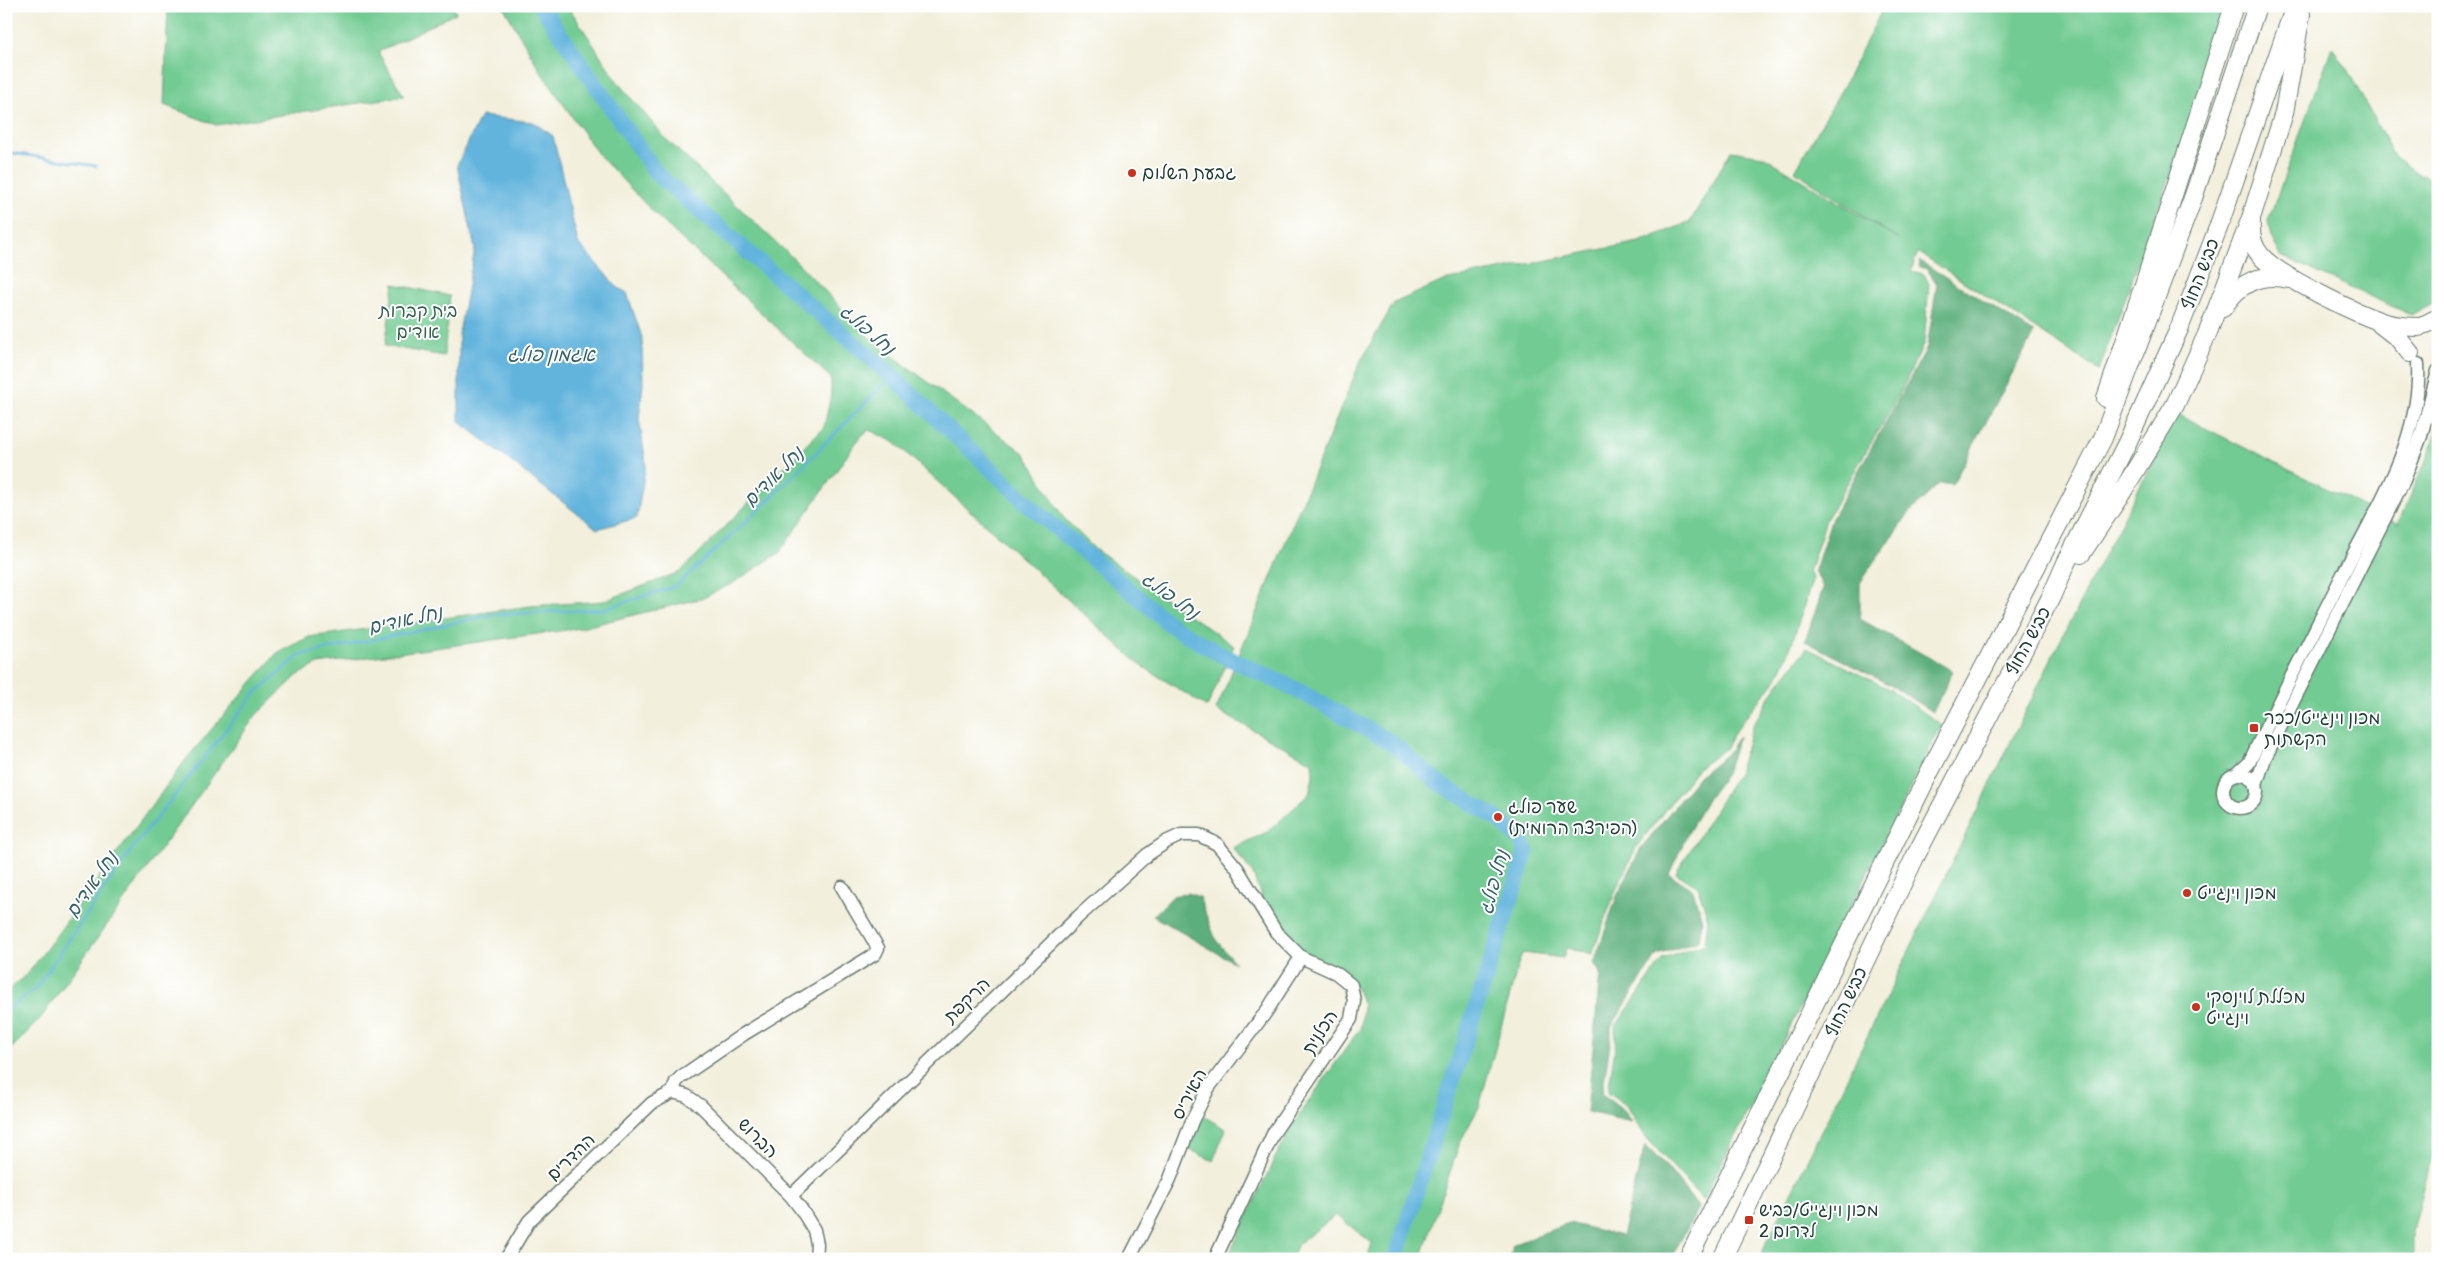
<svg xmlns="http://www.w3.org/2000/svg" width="2444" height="1265" font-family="Pangolin,'Playpen Sans Hebrew',sans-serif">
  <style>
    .green { fill: #71cb92; stroke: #488463 }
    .forest { fill: #5caf7c; stroke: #3e7658 }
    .water { fill: #62b4dd; stroke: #407888 }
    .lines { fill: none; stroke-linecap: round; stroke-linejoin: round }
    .stream { stroke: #62b4dd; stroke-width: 2.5 }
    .river { stroke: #62b4dd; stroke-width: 16 }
    .minor-casing { stroke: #697b6f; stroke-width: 15 }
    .highway-casing { stroke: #697b6f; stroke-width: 20 }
    .minor { stroke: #fff; stroke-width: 12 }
    .highway { stroke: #fff; stroke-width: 18 }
    .poi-dot { fill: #c8321e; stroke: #fff; stroke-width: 2 }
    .labels { text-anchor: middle; stroke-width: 4; stroke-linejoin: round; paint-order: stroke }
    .poi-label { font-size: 18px; fill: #1f3d34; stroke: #fff; text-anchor: start }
    .street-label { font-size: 18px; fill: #1f3d34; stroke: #fff }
    .park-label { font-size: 18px; fill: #34604c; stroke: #fff }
    .water-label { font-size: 19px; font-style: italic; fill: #336167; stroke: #fff }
  </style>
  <rect width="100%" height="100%" fill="#fff"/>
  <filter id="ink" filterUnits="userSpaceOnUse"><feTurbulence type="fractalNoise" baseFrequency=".02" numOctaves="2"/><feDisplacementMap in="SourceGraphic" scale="10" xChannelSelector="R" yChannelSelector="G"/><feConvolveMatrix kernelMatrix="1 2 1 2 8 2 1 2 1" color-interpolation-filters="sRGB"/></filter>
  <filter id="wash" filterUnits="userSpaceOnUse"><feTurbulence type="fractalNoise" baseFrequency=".0096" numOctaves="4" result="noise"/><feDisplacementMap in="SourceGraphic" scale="20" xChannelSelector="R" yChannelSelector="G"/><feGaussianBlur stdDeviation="1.12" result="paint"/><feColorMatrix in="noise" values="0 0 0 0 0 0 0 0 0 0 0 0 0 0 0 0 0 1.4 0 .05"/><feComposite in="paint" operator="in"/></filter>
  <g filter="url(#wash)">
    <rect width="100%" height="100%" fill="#f2efdc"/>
    <g class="green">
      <polygon points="168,6 453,6 456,13 378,52 404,96 216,125 164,105"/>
      <polygon points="503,6 568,6 619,84 666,139 798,263 873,341 1025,454 1063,517 1096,550 1234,646 1207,707 1139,664 894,442 869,430 860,437 779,553 733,583 703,598 581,628 318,664 297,676 256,715 40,1019 6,1054 6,993 30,971 187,758 277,653 309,637 530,606 604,601 680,572 824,427 831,395 831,378 656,215 598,154 541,72"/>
      <polygon points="1884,6 2228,6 2214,57 2099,370 1918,252 1911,271 1924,274 1929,284 1924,343 1900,393 1826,520 1809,572 1813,578 1789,652 1777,678 1735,731 1725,749 1698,768 1637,846 1617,887 1592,954 1566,948 1563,958 1523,953 1520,958 1479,1107 1460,1142 1421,1259 1367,1259 1372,1243 1336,1215 1298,1244 1291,1259 1227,1259 1275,1158 1299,1115 1361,1027 1363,1006 1357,988 1305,956 1283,935 1264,904 1252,872 1233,848 1269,831 1309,794 1313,776 1312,762 1216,710 1361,360 1394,303 1443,281 1639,242 1690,222 1731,151 1763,156 1898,239 1795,171 1843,87"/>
      <polygon points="2332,47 2348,71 2395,158 2438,185 2438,300 2411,315 2281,256 2271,237 2268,221"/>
      <polygon points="394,284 450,296 444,356 385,346"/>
      <polygon points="2177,414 2398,524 2431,449 2438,427 2438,1131 2413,1231 2413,1259 1759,1259 2053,655"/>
      <polygon points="1807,648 1893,691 1942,725 1703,1200 1645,1136 1626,1104 1608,1092 1616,1041 1615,1027 1663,959 1705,944 1708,919 1698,887 1676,873 1738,773 1753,725 1776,687"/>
      <polygon points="1199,1114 1226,1129 1213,1161 1187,1148"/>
    </g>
    <g class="forest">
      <polygon points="1920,261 2034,333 1952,485 1940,483 1909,513 1860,583 1860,619 1953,671 1933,712 1899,690 1805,641 1823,588 1815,570 1831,520 1927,348 1937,284 1927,269 1919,267"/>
      <polygon points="1739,736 1726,774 1708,798 1688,833 1669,874 1693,890 1702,920 1699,941 1657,955 1611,1027 1611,1038 1602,1094 1624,1110 1632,1122 1587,1112 1600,973 1594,963 1617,896 1641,848 1699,776 1727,754"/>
      <polygon points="1188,893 1199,897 1216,940 1235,963 1153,916 1173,896"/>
      <polygon points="1645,1145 1667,1167 1699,1208 1670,1259 1510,1259 1513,1245 1569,1223 1622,1236"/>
    </g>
    <polygon class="water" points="481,116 533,122 553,136 578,243 617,287 627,293 642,337 643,385 639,419 646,463 637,518 597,529 459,421 459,333 475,249 457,165"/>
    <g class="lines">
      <g class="stream">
        <polyline points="6,152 96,166"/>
        <polyline points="6,1011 36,988 127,856 254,694 300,655 491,615 604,609 676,586 763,506 892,376"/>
      </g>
      <polyline class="river" points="541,6 656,173 892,376 1031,507 1172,626 1220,654 1297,690 1391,742 1436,781 1499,820 1521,840 1526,852 1395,1259"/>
    </g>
  </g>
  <g filter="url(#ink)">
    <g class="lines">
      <g class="minor-casing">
        <g id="minor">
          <circle cx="2240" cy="791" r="17"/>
          <path d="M2237 774 2249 763C2279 700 2311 638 2342 576 2375 511 2422 440 2418 364"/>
          <polyline points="2256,785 2265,758 2404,480 2421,436 2438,371"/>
          <polyline points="673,1092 676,1082 681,1077 744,1034 875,954 878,948 842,887"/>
          <polyline points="791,1196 1078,917 1147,855 1166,842 1181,835 1199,835 1217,844 1237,868 1276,932 1301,957 1336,973 1351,985 1354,1001 1351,1019 1274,1132 1215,1259"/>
          <polyline points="506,1259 529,1221 652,1103 673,1092 687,1096 701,1106 791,1196 801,1209 814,1230 817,1244 816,1259"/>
          <polyline points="1129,1259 1170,1179 1192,1121 1209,1087 1266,1012 1301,957"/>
        </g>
      </g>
      <g class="highway-casing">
        <g id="highway">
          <path d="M2251 221C2250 234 2252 246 2261 256 2278 276 2359 315 2385 323 2397 326 2408 327 2419 327"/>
          <path d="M2223 308C2238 284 2259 272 2289 279"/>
          <polyline points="2380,324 2398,338 2410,353"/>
          <polyline points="2426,324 2438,318"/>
          <path d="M2106 398C2151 268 2191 137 2234 6"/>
          <polyline points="2081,554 2119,497 2175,405 2208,332 2251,218 2284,113 2301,14"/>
          <polyline points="1688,1259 1930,771 2103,438 2193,198 2257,6"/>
          <polyline points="1722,1259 1915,857 2051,597 2066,563 2127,443 2179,329 2218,228 2295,6"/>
        </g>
      </g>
      <use href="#minor" class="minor"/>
      <use href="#highway" class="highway"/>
    </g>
  </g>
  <g class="poi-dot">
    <circle cx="1132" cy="173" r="5"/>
    <rect x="2249" y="723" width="10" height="10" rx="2.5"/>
    <circle cx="1498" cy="817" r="5"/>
    <circle cx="2187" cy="893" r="5"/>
    <circle cx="2196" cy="1007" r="5"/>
    <rect x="1744" y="1215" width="10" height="10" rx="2.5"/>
  </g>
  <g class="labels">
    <g class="poi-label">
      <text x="1142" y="179">גבעת השלום</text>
      <text x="2264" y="724">מכון וינגייט/ככר<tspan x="2264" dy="21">הקשתות</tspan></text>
      <text x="1508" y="813">שער פולג<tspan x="1508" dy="21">(הפירצה הרומית)</tspan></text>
      <text x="2197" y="899">מכון וינגייט</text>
      <text x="2206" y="1003">מכללת לוינסקי<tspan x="2206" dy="21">וינגייט</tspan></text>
      <text x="1759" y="1216">מכון וינגייט/כביש<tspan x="1759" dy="21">2 לדרום</tspan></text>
    </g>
    <g class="street-label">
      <text transform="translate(2200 274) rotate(-69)" y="6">כביש החוף</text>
      <text transform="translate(2028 641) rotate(-62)" y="6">כביש החוף</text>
      <text transform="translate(967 1000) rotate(-44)" y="6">הרקפת</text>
      <text transform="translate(1846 1002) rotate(-65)" y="6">כביש החוף</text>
      <text transform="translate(1320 1032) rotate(-57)" y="6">הכלנית</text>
      <text transform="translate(1189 1094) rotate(-62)" y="6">האיריס</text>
      <text transform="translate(758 1138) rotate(45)" y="6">הברוש</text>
      <text transform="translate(571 1157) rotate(-44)" y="6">ההדרים</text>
    </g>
    <g class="park-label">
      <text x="418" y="317">בית קברות<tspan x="418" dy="21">אודים</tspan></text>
    </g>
    <g class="water-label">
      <text transform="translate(868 329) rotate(41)" y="7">נחל פולג</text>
      <text x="551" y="361">אגמון פולג</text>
      <text transform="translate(773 476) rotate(-45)" y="7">נחל אודים</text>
      <text transform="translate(1171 595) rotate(36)" y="7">נחל פולג</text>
      <text transform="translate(405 619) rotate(-12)" y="7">נחל אודים</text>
      <text transform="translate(1493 882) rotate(-75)" y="7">נחל פולג</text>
      <text transform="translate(91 884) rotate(-55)" y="7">נחל אודים</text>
    </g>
  </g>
  <rect width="2444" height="1265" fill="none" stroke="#fff" stroke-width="25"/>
</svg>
